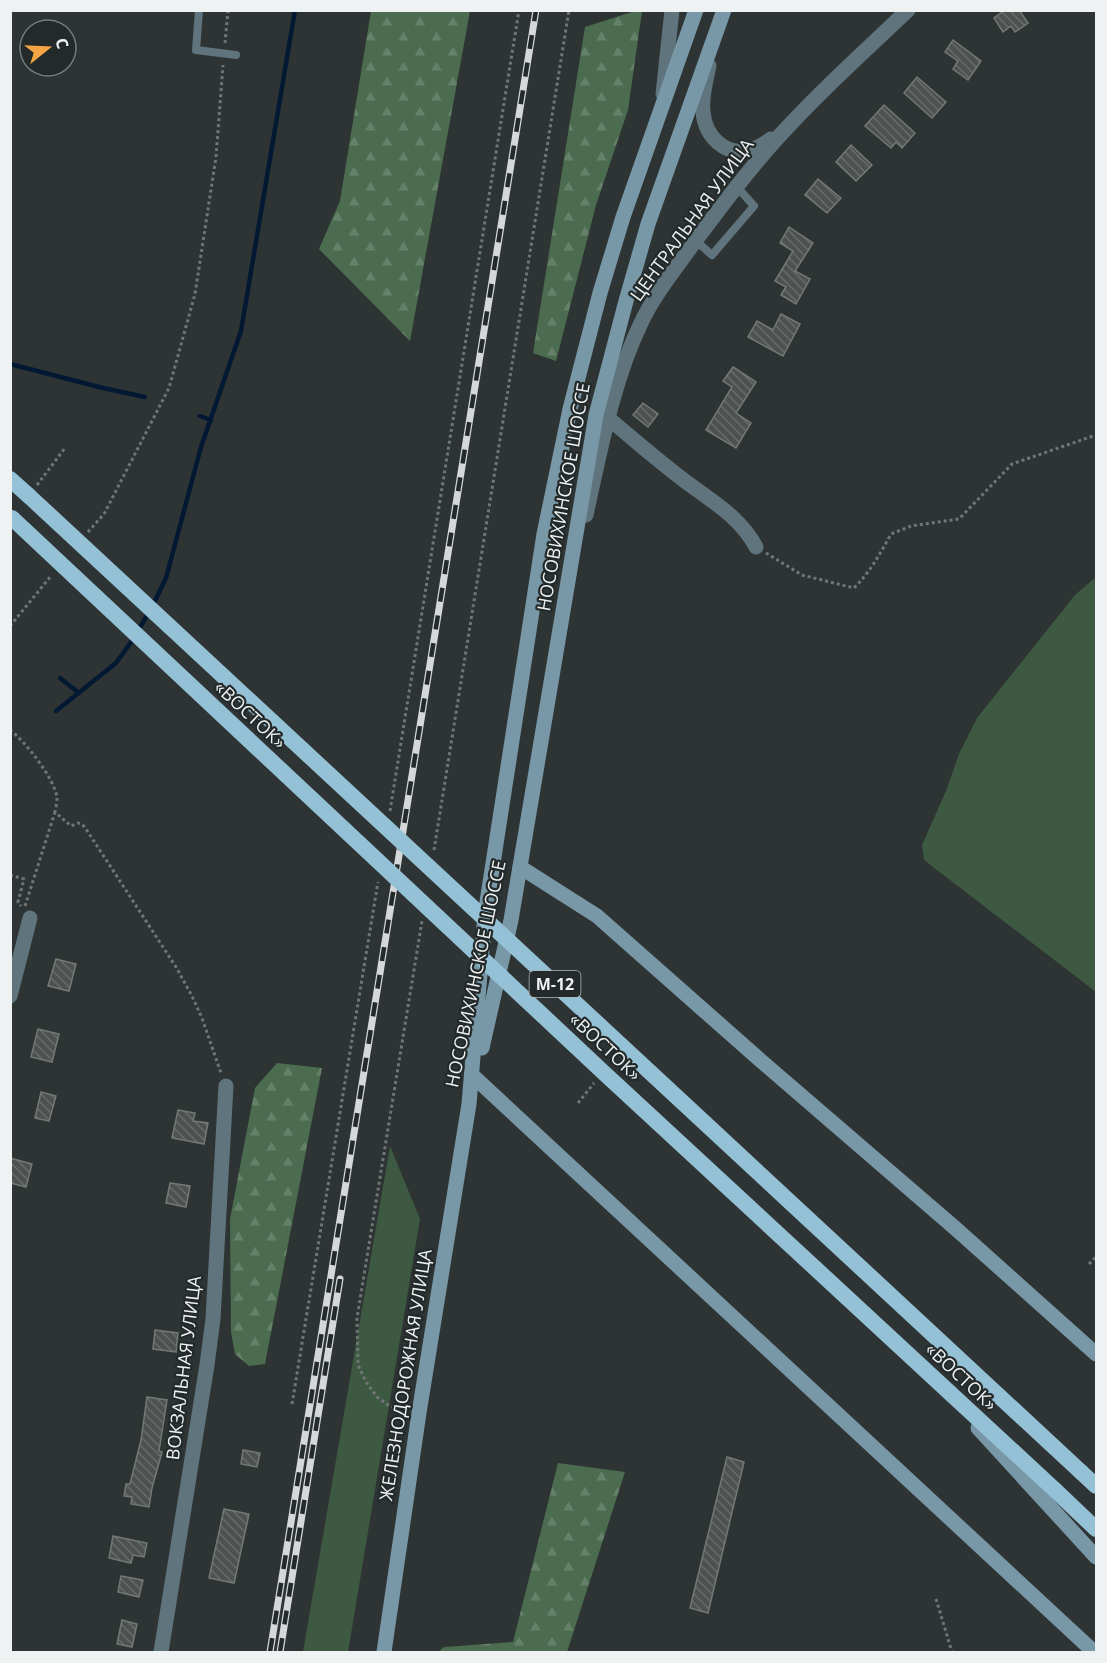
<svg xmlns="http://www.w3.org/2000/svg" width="1107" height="1663" font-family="'Open Sans',sans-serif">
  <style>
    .green { fill: #3e5941 }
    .forest { fill: url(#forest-firs) }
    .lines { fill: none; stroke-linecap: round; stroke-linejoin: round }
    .stream { stroke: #031833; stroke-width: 4.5 }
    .building { fill: url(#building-back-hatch); stroke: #737977; stroke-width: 1.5 }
    .path { stroke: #707676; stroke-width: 3; stroke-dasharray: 3 3; stroke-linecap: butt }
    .service { stroke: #60747d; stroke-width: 8 }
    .minor { stroke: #60747d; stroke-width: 15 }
    .tertiary { stroke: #60747d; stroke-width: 15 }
    .secondary { stroke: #7998a7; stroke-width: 15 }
    .trunk { stroke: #94c1d6; stroke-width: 16 }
    .rail-casing { stroke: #d4d8d8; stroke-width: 7 }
    .rail { stroke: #242a2a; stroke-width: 4.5; stroke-dasharray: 14; stroke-linecap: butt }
    .trunk-bridge { stroke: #94c1d6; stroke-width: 16 }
    .labels { text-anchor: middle; stroke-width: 4.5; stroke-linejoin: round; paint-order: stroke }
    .shield { fill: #242a2a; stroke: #b1b6b6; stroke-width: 1.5 }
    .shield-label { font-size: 16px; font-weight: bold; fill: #eef2f2 }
    .street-label { font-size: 18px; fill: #eef2f2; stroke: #242a2a }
  </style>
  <defs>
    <pattern id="forest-firs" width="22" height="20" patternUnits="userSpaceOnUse" patternTransform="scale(1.5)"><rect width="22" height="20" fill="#4b6c4f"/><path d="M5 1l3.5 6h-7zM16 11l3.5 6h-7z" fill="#658169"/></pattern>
    <pattern id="building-back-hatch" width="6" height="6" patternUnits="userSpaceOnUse" patternTransform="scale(1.5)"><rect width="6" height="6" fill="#4d5250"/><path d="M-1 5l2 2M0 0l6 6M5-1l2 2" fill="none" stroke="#676b6a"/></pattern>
  </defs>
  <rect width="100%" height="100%" fill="#2e3434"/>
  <g class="green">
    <polygon points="1096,577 1096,992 924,860 922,845 946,791 959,754 977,718 1075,595"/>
    <polygon points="390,1146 420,1219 348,1652 303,1652"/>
  </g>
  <g class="forest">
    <polygon points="638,10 642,11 628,110 596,205 556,361 533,353 585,27"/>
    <polygon points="371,11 470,11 410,341 319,249 340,201"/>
    <polygon points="277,1063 322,1068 265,1364 249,1366 235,1354 231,1332 230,1219 255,1088"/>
    <polygon points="558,1463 625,1472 567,1652 438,1652 444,1647 513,1642"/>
  </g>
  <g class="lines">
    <g class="stream">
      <polyline points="10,364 103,388 145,397"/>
      <polyline points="200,416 211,420"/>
      <polyline points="153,605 166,578 201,447 241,331 295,10"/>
      <polyline points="138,631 149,612"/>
      <polyline points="60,678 79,693"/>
      <polyline points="56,711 116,663 134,638"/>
    </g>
  </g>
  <g class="building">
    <polygon points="1005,10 1019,10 1028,23 1015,32 1011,26 1003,32 994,18"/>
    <polygon points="953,40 981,61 968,80 953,69 958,61 945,52"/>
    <polygon points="917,77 946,102 932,118 904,93"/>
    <polygon points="884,105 915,133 902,148 896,142 891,148 865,126"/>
    <polygon points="851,145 872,165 856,181 836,162"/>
    <polygon points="818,179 841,198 827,213 805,195"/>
    <polygon points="789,227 813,243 795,271 810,279 796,304 781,295 786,287 775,281 793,251 780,243"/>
    <polygon points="781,314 800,324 783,356 748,337 757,321 773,330"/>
    <polygon points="733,367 756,382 736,413 751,423 736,448 706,430 732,387 723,381"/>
    <polygon points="643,403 658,414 648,427 633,415"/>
    <polygon points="56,959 76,964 69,991 48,986"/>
    <polygon points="38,1029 59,1034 52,1062 31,1057"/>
    <polygon points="41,1092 56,1096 49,1121 35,1118"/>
    <polygon points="178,1110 195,1113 193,1121 208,1123 204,1144 172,1138"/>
    <polygon points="10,1158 32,1164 26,1187 10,1183"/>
    <polygon points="170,1183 190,1186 186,1207 166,1203"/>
    <polygon points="155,1330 178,1333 176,1352 153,1349"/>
    <polygon points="147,1397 167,1400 159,1451 162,1452 152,1488 149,1507 131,1504 132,1497 124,1496 126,1484 130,1484 141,1440"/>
    <polygon points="243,1450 260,1453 257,1467 241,1464"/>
    <polygon points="727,1457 744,1462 708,1613 690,1608"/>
    <polygon points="224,1509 249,1514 234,1583 209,1578"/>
    <polygon points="113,1536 147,1543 144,1557 133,1555 131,1563 109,1558"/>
    <polygon points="121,1576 143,1580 139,1597 118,1592"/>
    <polygon points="122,1620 137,1624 132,1647 117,1644"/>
  </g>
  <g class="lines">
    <g class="path">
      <polyline points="225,43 228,10"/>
      <polyline points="37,485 65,448"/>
      <polyline points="88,532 104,514 169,388 195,294 216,157 223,65"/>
      <path d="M766 553 802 575 854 588C870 572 880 554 891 534L911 526 959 519 1012 464 1096 435"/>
      <polyline points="10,626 51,576"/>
      <path d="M10 730C25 741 55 779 57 798 57 802 56 808 55 812L71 826 78 823 82 824 86 829 176 967 192 996 202 1018 221 1073"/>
      <polyline points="390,811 519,10"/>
      <polyline points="434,850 569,10"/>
      <polyline points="10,875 24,879 18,902 21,906"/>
      <polyline points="25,906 55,812"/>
      <polyline points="578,1103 594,1083"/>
      <polyline points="1089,1264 1096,1257"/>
      <polyline points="292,1404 378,882"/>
      <polyline points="406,1410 391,1407 377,1397 366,1382 358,1365 357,1318 422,921"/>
      <polyline points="936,1599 952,1652"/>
    </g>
    <g class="service">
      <polyline points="199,10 196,50 236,55"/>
      <polyline points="696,241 712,255 754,206 737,187"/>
    </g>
    <g class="minor">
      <path d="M608 418C632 438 656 459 681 478 708 499 739 515 756 547"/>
      <polyline points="10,996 30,918"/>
      <polyline points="161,1652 207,1365 213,1319 226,1086"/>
    </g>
    <g class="tertiary">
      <path d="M709 66C706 81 701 97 703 112 705 136 725 157 751 150 758 148 765 143 771 139"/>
      <polyline points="663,94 672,10"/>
      <path d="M586 515C600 452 613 381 641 323 655 293 677 267 696 240 724 203 752 165 784 131 823 88 866 50 908 10"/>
    </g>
    <g class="secondary">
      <polyline points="520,867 597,916 760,1060 955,1228 1096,1354"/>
      <polyline points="482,1048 511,920 596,415 626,301 648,224 724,10"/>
      <polyline points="472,1075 1094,1652"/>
      <polyline points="978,1428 1096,1557"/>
      <polyline points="384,1652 419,1413 469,1104 485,915 544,534 570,409 600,293 623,217 696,10"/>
    </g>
    <g class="trunk">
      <polyline points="10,479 29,496"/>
      <polyline points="1081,1472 1096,1486"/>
      <polyline points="1055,1490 1096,1529"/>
    </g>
    <g class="rail-casing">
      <g id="rail">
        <polyline points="270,1652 536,10"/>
        <polyline points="280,1652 340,1279"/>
      </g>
    </g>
    <use href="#rail" class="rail"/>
    <g class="trunk-bridge">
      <polyline points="29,496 1081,1472"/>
      <polyline points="12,518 603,1072 1055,1490"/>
    </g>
  </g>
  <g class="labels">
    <rect class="shield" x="529.5" y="971" width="51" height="26" rx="4.5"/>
    <g class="shield-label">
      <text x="555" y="990">М-12</text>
    </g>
    <g class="street-label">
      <text transform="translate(692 220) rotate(-54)" y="6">ЦЕНТРАЛЬНАЯ УЛИЦА</text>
      <text transform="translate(564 497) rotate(-80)" y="6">НОСОВИХИНСКОЕ ШОССЕ</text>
      <text transform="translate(250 715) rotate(43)" y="6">«ВОСТОК»</text>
      <text transform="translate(476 974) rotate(-78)" y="6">НОСОВИХИНСКОЕ ШОССЕ</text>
      <text transform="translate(605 1047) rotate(43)" y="6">«ВОСТОК»</text>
      <text transform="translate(184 1368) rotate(-83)" y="6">ВОКЗАЛЬНАЯ УЛИЦА</text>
      <text transform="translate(406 1375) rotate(-81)" y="6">ЖЕЛЕЗНОДОРОЖНАЯ УЛИЦА</text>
      <text transform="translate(961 1377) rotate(43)" y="6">«ВОСТОК»</text>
    </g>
  </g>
  <rect width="1107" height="1663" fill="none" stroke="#eef2f2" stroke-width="24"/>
  <g transform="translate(48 48) rotate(72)"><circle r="28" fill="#242a2a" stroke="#757a7a" stroke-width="1.5"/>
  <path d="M0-4.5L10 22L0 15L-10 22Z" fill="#f4a345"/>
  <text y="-9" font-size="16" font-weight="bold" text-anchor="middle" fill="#eef2f2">С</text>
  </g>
</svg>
